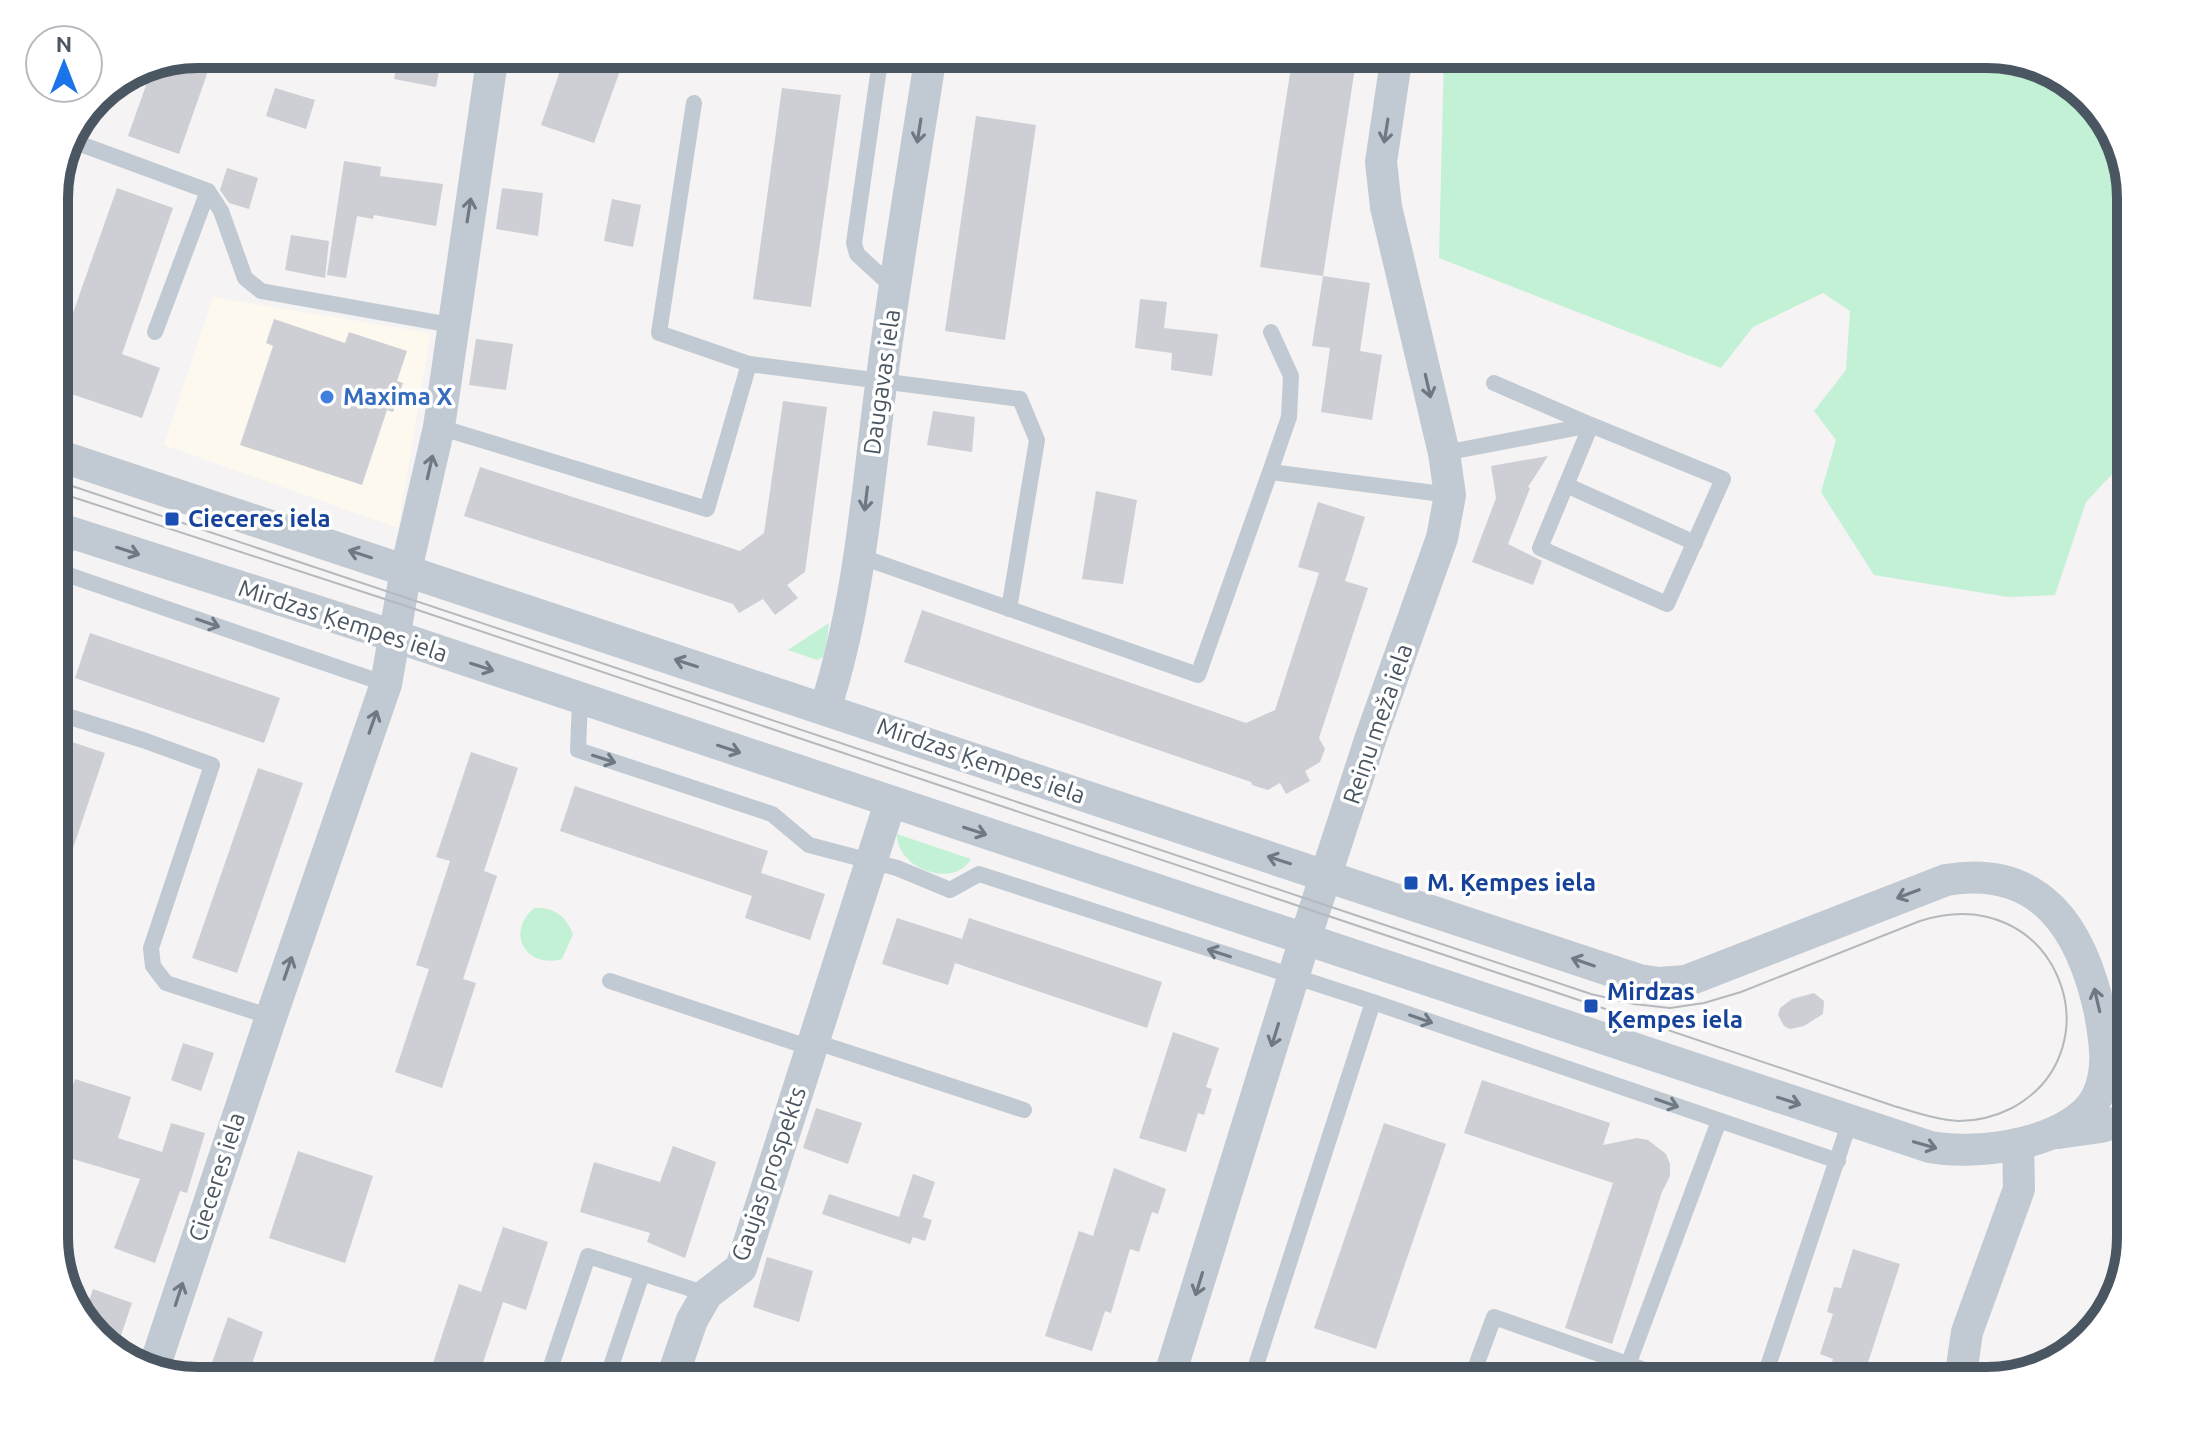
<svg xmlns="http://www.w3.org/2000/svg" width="2185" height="1435" font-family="Ubuntu,sans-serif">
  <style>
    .commercial { fill: #fdf9ef }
    .green { fill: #c3f1d5 }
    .building { fill: #cdcfd5 }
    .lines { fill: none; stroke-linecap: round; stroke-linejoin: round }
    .lane { stroke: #c1cad2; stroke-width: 16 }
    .street { stroke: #c1cad2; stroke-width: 32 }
    .tram { stroke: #b5b8bd; stroke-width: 2 }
    .oneway { stroke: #6e7983 }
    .shop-dot { fill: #3f7fe0; stroke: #fff; stroke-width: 3 }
    .transit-dot { fill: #1a4fb4; stroke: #fff; stroke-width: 3 }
    .labels { text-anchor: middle; stroke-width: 7; stroke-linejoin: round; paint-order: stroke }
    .street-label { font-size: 24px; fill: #4a5661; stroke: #fff }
    .shop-label { font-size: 24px; font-weight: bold; fill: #366cbe; stroke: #fff; text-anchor: start }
    .transit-label { font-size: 24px; font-weight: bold; fill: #164399; stroke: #fff; text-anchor: start }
    .rim { fill: none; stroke: #4a5661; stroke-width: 10 }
  </style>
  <rect width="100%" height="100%" fill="#f5f3f3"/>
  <polygon class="commercial" points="213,297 431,333 398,528 164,445"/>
  <g class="green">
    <polygon points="1444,54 1987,54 2067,78 2112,126 2131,197 2131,454 2086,502 2055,595 2008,597 1874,575 1821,492 1836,440 1814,411 1846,370 1850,311 1823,293 1753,327 1721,368 1439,258"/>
    <polygon points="829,623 825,656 817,660 788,650"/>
    <path d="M897 834 971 859C953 890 896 868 897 834Z"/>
    <path d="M534 908C555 907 565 916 573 934L562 959C528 969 504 935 534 908Z"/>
  </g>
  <g class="building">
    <polygon points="198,54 214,54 179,154 128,136 154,63"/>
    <polygon points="399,54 442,54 436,87 394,79"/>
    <polygon points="566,54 626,54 594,143 541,125"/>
    <polygon points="1293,54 1356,61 1323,276 1260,267"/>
    <polygon points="275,88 315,100 306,129 266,116"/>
    <polygon points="782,88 841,95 811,307 753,299"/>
    <polygon points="976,116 1036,125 1005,340 945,331"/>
    <polygon points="344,161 381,167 380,176 443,184 436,226 374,215 373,219 357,216 346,278 327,275"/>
    <polygon points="227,168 258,178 249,209 229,203 220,190"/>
    <polygon points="117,188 173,208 122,354 160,368 142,418 54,388 54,367"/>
    <polygon points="502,188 543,193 538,236 496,229"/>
    <polygon points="612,199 641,205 633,247 604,241"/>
    <polygon points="291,235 329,241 325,278 285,270"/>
    <polygon points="1323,276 1370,283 1360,351 1382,355 1372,420 1321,412 1330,348 1312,346"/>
    <polygon points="1140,299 1167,302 1164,328 1218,334 1212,376 1171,370 1172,353 1135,348"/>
    <polygon points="274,319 345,343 349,332 407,351 397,381 403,383 393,412 387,410 362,485 240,445 273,346 266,343"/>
    <polygon points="476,339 513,344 506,390 469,385"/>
    <polygon points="783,401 827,407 805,572 787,585 798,598 775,615 763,599 739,613 733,604 464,516 480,467 740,551 764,533"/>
    <polygon points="933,411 975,417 972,452 927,445"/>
    <polygon points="1548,456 1528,487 1530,488 1508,544 1542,561 1533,585 1472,562 1496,498 1491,466"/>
    <polygon points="1096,491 1137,500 1123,584 1082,579"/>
    <polygon points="1318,502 1365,517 1345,581 1368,588 1319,738 1325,749 1320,762 1305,771 1310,781 1286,794 1280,783 1268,790 1252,785 1251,782 904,662 922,610 1246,723 1275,710 1319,573 1298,567"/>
    <polygon points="90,633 280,698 264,743 75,678"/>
    <polygon points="60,738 105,753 58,893 54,892 54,755"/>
    <polygon points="471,752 518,768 484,871 497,876 463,979 476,983 442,1088 395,1072 429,969 416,965 450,861 436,857"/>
    <polygon points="258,768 303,783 237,973 192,958"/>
    <polygon points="575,786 768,851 761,873 825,894 810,940 745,918 752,896 560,831"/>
    <polygon points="897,918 962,939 969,918 1162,982 1147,1028 955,963 948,985 882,964"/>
    <polygon points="1814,993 1824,1001 1823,1014 1804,1026 1790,1029 1784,1026 1778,1015 1780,1008 1792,999"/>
    <polygon points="1173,1032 1219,1048 1206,1087 1212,1089 1204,1115 1198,1113 1186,1152 1139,1138"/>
    <polygon points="183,1043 214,1053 201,1091 171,1080"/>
    <polygon points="75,1079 131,1097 118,1138 162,1152 171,1123 205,1133 187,1193 180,1191 155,1263 114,1248 140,1179 56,1154 71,1107 66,1106"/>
    <polygon points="1482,1080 1610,1123 1603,1145 1637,1138 1648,1140 1666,1154 1670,1164 1670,1176 1662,1192 1612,1344 1565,1328 1613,1183 1464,1133"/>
    <polygon points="816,1108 862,1123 848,1164 803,1148"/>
    <polygon points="1384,1123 1446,1144 1376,1349 1314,1328"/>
    <polygon points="673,1146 716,1162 685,1258 647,1242 650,1233 580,1212 594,1162 660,1182"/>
    <polygon points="298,1151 373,1176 345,1263 269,1238"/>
    <polygon points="1114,1168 1166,1189 1158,1214 1152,1212 1139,1252 1130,1249 1111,1313 1105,1311 1092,1351 1045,1336 1079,1231 1093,1236"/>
    <polygon points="913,1174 935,1182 923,1217 932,1220 925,1241 913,1237 910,1244 822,1214 829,1194 899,1217"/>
    <polygon points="503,1227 548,1242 526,1310 503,1302 477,1381 427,1381 459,1284 481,1292"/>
    <polygon points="1853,1249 1900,1264 1862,1381 1826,1381 1833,1359 1820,1354 1833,1314 1827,1312 1834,1287 1841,1288"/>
    <polygon points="767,1257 813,1271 799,1322 753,1307"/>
    <polygon points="93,1289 132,1303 119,1341 97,1334 83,1319"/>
    <polygon points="228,1317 263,1332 246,1381 219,1381 207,1377"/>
  </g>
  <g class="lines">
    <g class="lane">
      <polyline points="881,54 854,243 857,254 895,289"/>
      <polyline points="694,103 659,333 749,364"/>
      <polyline points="75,142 208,191 155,332"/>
      <polyline points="208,191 221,211 245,278 261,291 451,325"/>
      <polyline points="439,427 707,509 749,364 1020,399 1037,440 1009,609"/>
      <polyline points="1444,453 1591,425 1723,479 1667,604 1540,548 1591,425 1494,383"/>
      <polyline points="1270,472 1289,417 1291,376 1271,332"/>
      <polyline points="1566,485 1695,543"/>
      <polyline points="859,556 1198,675 1270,472 1450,495"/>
      <polyline points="54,570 386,684"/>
      <polyline points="580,700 578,750 772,814 809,845 897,868 950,890 979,874 1373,1002 1838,1161"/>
      <polyline points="54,712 143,740 212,765 151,948 153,966 166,983 271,1017"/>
      <polyline points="610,981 811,1048"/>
      <polyline points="813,1041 1024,1110"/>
      <polyline points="1477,1363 1494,1317 1676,1381"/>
      <polyline points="546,1381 588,1256 707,1294"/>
      <polyline points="606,1381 642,1274"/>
      <polyline points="1251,1381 1373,1002"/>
      <polyline points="1622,1381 1719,1121"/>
      <polyline points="1763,1381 1850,1121"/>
    </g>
    <g class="street">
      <path d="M54 454 1639 980 1659 983 1686 981 1946 880C2041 864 2082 929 2100 1013 2105 1041 2110 1070 2097 1097 2072 1144 1977 1156 1930 1147L394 636 54 527"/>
      <polyline points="54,561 63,530"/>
      <path d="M825 709C859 605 867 493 881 385 895 275 914 164 931 54"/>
      <polyline points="2105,1072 2131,1093"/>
      <polyline points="2058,1133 2101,1127 2131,1118"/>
      <polyline points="154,1368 271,1017 386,684 406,570 439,427 493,54"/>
      <polyline points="671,1381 692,1320 707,1294 741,1268 890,803"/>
      <polyline points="1168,1381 1305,939 1371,737 1442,538 1450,495 1444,453 1386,207 1381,162 1397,54"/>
      <polyline points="1960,1381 1967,1332 2019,1189 2018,1144"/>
    </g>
    <path class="tram" d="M54 480 1370 920 1591 994 1634 1004 1670 1008 1704 1003 1741 992 1920 921C2056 878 2120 1049 2012 1108 1996 1116 1978 1121 1959 1121 1937 1120 1915 1112 1894 1106L400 604 54 491"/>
  </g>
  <defs><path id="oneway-shaft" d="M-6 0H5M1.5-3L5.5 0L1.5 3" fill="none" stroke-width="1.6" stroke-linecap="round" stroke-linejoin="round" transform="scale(2)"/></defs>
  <g class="oneway">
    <use href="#oneway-shaft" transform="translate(919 131) rotate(99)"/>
    <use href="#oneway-shaft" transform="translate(1386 131) rotate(99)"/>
    <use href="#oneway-shaft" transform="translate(469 210) rotate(-81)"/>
    <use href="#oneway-shaft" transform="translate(1428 386) rotate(77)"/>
    <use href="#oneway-shaft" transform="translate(430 467) rotate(-77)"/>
    <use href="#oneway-shaft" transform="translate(866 499) rotate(97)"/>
    <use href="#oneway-shaft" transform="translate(128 551) rotate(18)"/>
    <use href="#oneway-shaft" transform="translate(360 554) rotate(-162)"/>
    <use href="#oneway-shaft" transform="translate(208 623) rotate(19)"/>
    <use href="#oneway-shaft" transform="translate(686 663) rotate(-162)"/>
    <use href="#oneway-shaft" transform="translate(482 667) rotate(18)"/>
    <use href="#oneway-shaft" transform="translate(373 722) rotate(-71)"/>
    <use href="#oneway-shaft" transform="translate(729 749) rotate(18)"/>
    <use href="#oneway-shaft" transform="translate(604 759) rotate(18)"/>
    <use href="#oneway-shaft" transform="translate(975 831) rotate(18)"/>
    <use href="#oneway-shaft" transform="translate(1279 860) rotate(-162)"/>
    <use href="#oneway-shaft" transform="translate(1908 894) rotate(159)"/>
    <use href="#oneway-shaft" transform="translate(1219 953) rotate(-162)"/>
    <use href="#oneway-shaft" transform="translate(1583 962) rotate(-161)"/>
    <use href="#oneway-shaft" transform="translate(288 968) rotate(-71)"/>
    <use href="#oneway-shaft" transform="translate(2097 1000) rotate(-103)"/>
    <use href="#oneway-shaft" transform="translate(1421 1019) rotate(19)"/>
    <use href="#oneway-shaft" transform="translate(1275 1035) rotate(107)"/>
    <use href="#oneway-shaft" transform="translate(1789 1101) rotate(18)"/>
    <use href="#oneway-shaft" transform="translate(1667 1103) rotate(19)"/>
    <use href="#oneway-shaft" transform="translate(1925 1145) rotate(16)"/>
    <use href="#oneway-shaft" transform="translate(1199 1284) rotate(107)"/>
    <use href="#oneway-shaft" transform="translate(179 1294) rotate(-72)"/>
  </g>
  <circle class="shop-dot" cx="327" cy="397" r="8"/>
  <g class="transit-dot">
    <rect x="164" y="511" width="16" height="16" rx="4"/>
    <rect x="1403" y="875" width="16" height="16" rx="4"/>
    <rect x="1583" y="998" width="16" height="16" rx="4"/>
  </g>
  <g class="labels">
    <g class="street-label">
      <text transform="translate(882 382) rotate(-82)" y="8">Daugavas iela</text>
      <text transform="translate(343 621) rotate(18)" y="8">Mirdzas Ķempes iela</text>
      <text transform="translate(1378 724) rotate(-71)" y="8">Reiņu meža iela</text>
      <text transform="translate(981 761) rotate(19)" y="8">Mirdzas Ķempes iela</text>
      <text transform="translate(769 1174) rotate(-71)" y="8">Gaujas prospekts</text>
      <text transform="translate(217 1177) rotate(-72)" y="8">Cieceres iela</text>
    </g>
    <g class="shop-label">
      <text x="343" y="405">Maxima X</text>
    </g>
    <g class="transit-label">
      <text x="188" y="527">Cieceres iela</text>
      <text x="1427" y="891">M. Ķempes iela</text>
      <text x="1607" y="1000">Mirdzas<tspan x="1607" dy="28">Ķempes iela</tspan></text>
    </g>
  </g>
  <path d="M0 0H2185V1435H0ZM198 68H1987A130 130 0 0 1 2117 198V1237A130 130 0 0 1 1987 1367H198A130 130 0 0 1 68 1237V198A130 130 0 0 1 198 68Z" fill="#fff" fill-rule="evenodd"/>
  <path class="rim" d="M198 68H1987A130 130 0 0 1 2117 198V1237A130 130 0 0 1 1987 1367H198A130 130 0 0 1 68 1237V198A130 130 0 0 1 198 68Z"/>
  <g transform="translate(64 64)"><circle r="38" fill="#ffffff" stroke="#b7bbc0" stroke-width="2"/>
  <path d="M0-6L14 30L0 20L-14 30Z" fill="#1a73e8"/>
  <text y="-12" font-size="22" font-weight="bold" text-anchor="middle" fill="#4a5661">N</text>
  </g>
</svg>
